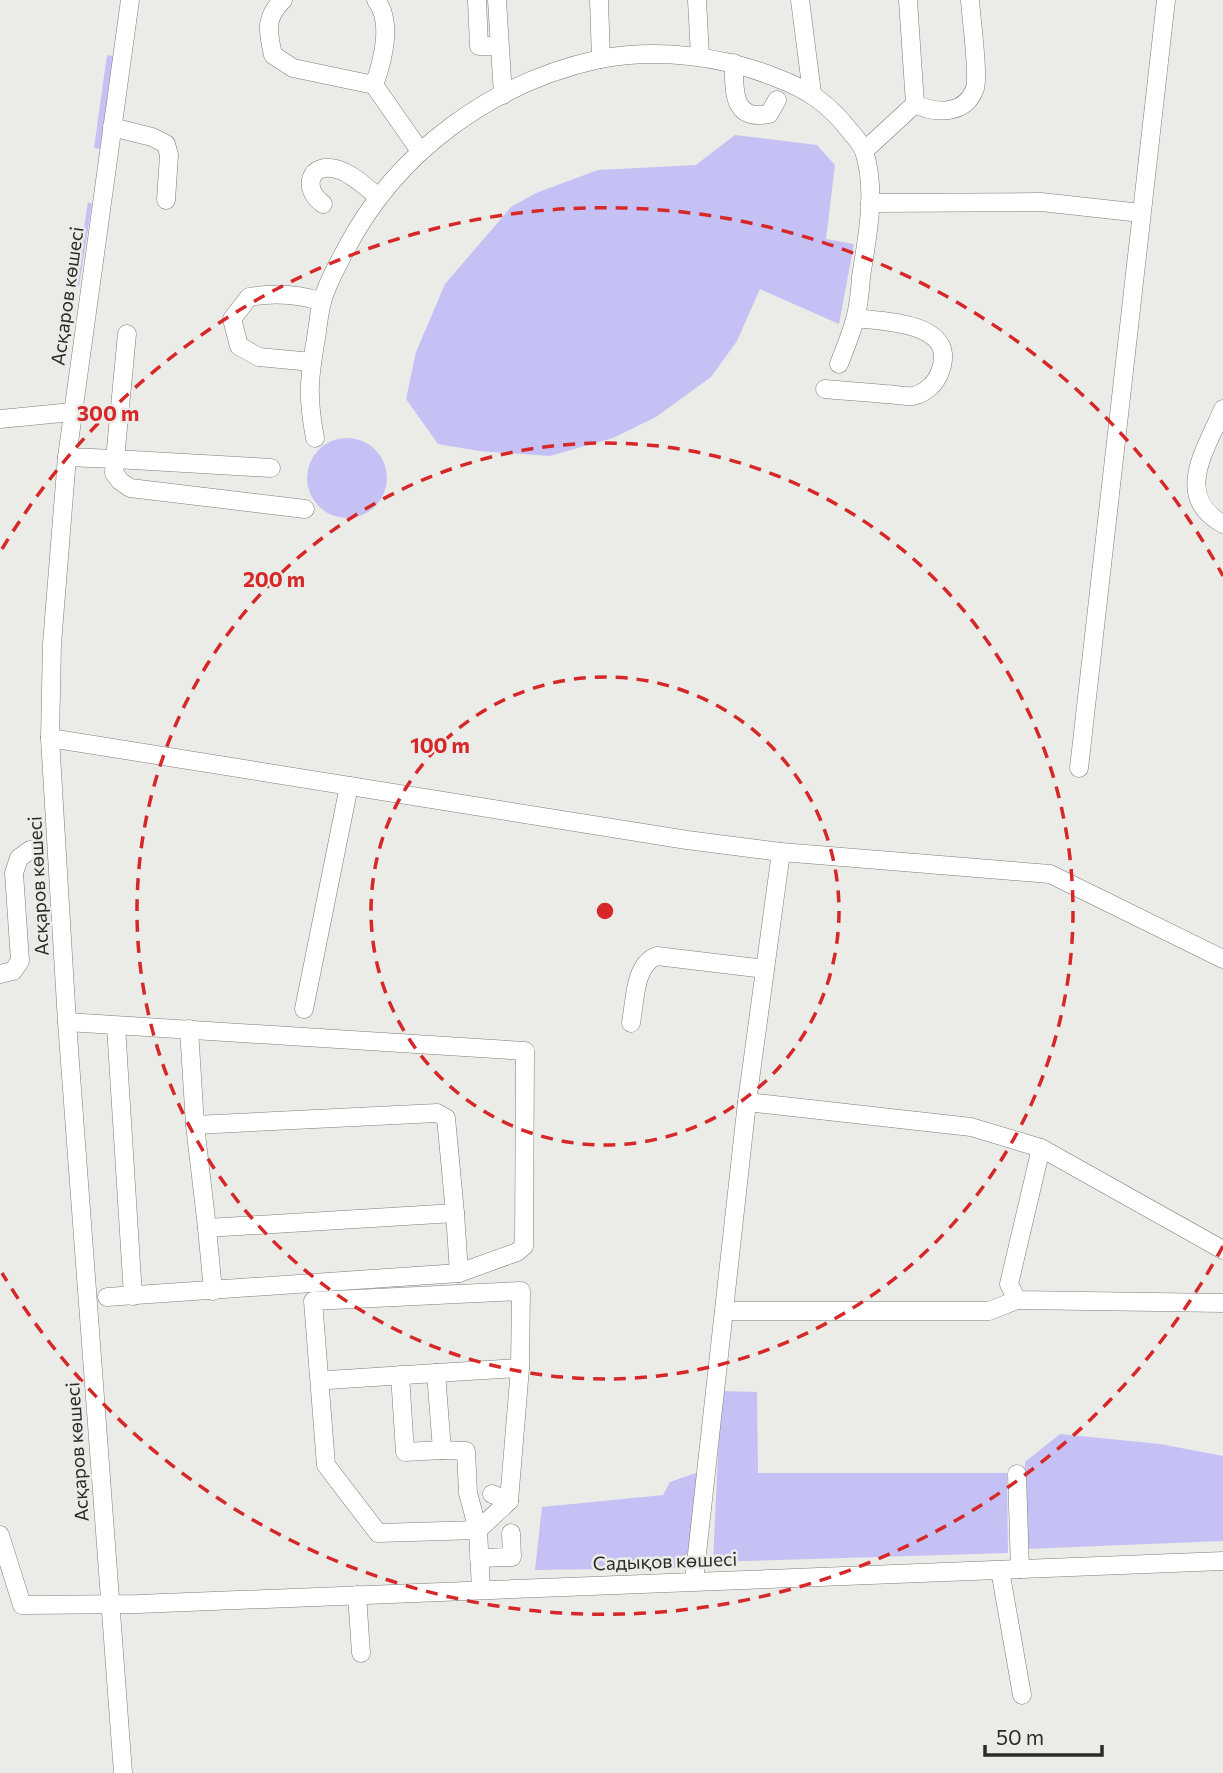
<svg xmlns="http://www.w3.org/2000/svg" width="1223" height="1773" font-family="Commissioner,sans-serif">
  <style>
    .green { fill: #c5c1f5 }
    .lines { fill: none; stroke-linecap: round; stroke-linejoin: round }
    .minor-casing { stroke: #7c7d79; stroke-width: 19 }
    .minor { stroke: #fff; stroke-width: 18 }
    .ring { fill: none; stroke: #d62828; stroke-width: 3.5; stroke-dasharray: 12 9 }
    .labels { text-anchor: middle; stroke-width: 5; stroke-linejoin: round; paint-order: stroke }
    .street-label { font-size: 19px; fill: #2a2b29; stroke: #ebece7 }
    .centre { fill: #d62828; stroke: #ebece7; stroke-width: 3.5 }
    .ring-label { font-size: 21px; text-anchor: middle; font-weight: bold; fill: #d62828; stroke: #ebece7; stroke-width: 5; stroke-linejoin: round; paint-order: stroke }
  </style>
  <rect width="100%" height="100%" fill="#ebece7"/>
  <g class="green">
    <polygon points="107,55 113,56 100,149 94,148"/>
    <polygon points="735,135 817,145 835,165 826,239 854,244 839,324 760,289 737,341 711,377 656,417 613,438 550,456 479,451 438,444 406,399 416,352 445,284 511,207 536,193 598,170 696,165"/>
    <polygon points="88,202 92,204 79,286 75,285"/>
    <circle cx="347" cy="478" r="40"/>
    <polygon points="721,1391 757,1392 758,1473 1007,1473 1008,1553 713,1562"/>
    <polygon points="1060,1434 1160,1444 1223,1456 1223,1541 1025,1549 1025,1462"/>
    <polygon points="699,1472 693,1543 679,1568 535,1570 542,1507 663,1495 670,1482"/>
  </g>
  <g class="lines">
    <g class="minor-casing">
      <g id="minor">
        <path d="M283 0C264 18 268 32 273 55L293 68 374 85 420 151"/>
        <polyline points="477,0 479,46 499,46"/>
        <polyline points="497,0 503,95"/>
        <polyline points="599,0 601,59"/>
        <polyline points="697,0 700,56"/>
        <polyline points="800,0 812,93"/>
        <polyline points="908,0 915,104"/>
        <path d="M734 63C734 91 732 121 769 114L777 100"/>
        <path d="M374 85C383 61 393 21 376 0"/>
        <path d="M915 104C936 114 966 115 975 88 979 75 971 17 970 0"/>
        <polyline points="112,127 152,137 166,144 169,155 166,200"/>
        <polyline points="864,151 915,104"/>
        <polyline points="870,203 1041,202 1141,213"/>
        <path d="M323 204C301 188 310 162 336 169 350 172 366 187 377 196"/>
        <polyline points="127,334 115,459 271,468"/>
        <path d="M312 362 259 357 239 346 232 319 249 297C273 293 299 294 322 302"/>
        <path d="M825 389C845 391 865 392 885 394 894 394 904 397 913 396 926 393 936 383 940 372 959 322 886 322 856 318"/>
        <path d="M1223 409C1207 448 1172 496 1223 524"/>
        <polyline points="0,419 72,412"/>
        <path d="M315 438C307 396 309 379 316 338 318 326 319 313 322 302 327 283 337 266 346 249 397 151 493 82 600 59 658 48 723 56 777 78 807 89 829 104 849 130 854 136 861 143 864 151 877 191 867 238 861 277 860 291 859 306 855 319 851 334 845 349 839 364"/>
        <polyline points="67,457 115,459 114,473 120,481 130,488 305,509"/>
        <polyline points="50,738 687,840 781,852 1050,874 1223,959"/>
        <polyline points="1079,768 1166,0"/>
        <polyline points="0,974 13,971 20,961 14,873 19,858 30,850"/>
        <polyline points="304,1009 349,786"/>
        <polyline points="67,1022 525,1051 524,1246 517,1252 459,1273 107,1297"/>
        <path d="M631 1023C635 1002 634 964 657 956L765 969"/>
        <polyline points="116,1026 133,1296"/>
        <polyline points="189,1029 195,1125 437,1113 446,1118 455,1213 207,1228 213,1291"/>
        <polyline points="747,1102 971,1127 1041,1148 1223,1250"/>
        <polyline points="195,1125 207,1228"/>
        <polyline points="1041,1148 1009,1284 1017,1300 1223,1303"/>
        <polyline points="455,1213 459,1273"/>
        <polygon points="521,1291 520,1368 509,1501 478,1530 378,1533 326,1465 313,1301"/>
        <polyline points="724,1311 989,1311 1017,1300"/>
        <polyline points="400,1375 405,1452 442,1450"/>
        <polyline points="328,1380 436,1373"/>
        <polyline points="1017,1474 1020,1569"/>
        <polyline points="492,1494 509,1501"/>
        <polyline points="0,1535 22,1605 138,1604 1223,1561"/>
        <polyline points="479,1558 512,1557 511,1533"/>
        <polyline points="1000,1570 1022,1695"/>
        <polyline points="694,1581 747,1102 781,852"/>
        <polyline points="481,1589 478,1530 468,1493 466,1451 442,1450 436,1373 520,1368"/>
        <polyline points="357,1595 361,1653"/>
        <polyline points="123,1773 67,1022 50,738 52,644 67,457 130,0"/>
      </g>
    </g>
    <use href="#minor" class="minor"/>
  </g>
  <g class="ring">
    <circle cx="605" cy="911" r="234"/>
    <circle cx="605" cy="911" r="468"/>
    <path d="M1223 1246A703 703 0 0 1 2 1273M2 549A703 703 0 0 1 1223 576"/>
  </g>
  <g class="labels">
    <g class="street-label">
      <text transform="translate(67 296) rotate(-82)" y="7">Асқаров көшесі</text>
      <text transform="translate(38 886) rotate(-93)" y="7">Асқаров көшесі</text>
      <text transform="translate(77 1452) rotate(-94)" y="7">Асқаров көшесі</text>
      <text transform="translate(665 1561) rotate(-2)" y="7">Садықов көшесі</text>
    </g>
  </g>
  <circle cx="605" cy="911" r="10" class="centre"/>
  <g class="ring-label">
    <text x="108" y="421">300 m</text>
    <text x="274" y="587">200 m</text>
    <text x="440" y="753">100 m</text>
  </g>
  <path d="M985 1745v10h117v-10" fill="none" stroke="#2a2b29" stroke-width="3.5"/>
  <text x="996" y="1745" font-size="21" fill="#2a2b29" stroke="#ebece7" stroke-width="5" paint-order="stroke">50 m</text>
</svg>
